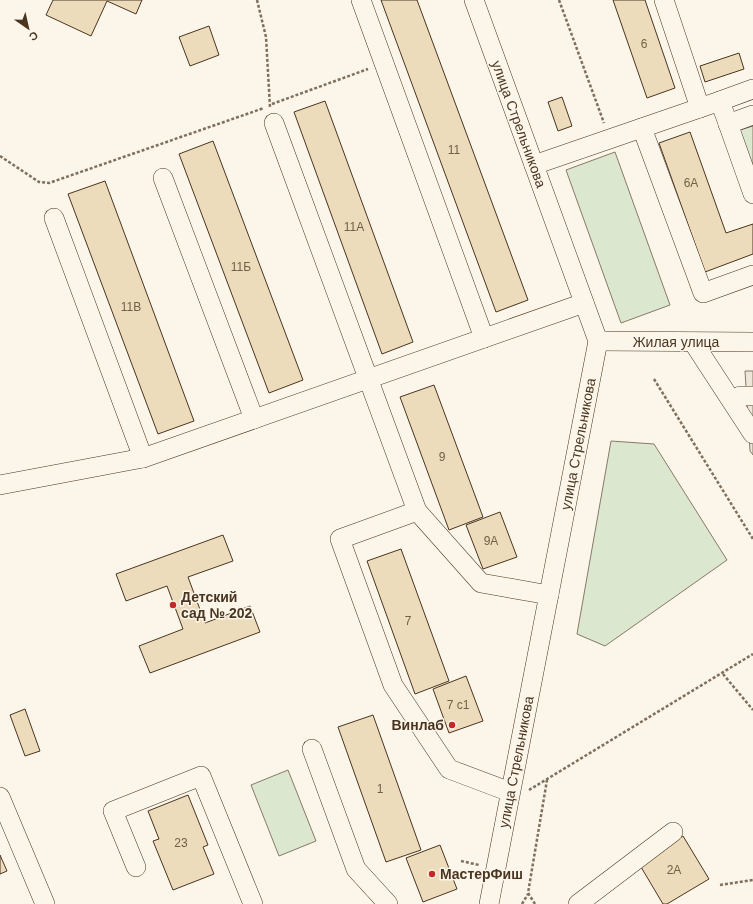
<svg xmlns="http://www.w3.org/2000/svg" width="753" height="904" font-family="Helvetica,sans-serif">
  <style>
    .green { fill: #dce7d0; stroke: #887966 }
    .parking { fill: #ede7d9; stroke: #887966 }
    .building { fill: #ecdcbc; stroke: #4a3520 }
    .lines { fill: none; stroke-linecap: round; stroke-linejoin: round }
    .minor-casing { stroke: #4a3520; stroke-width: 20 }
    .path { stroke: #7f6f5c; stroke-width: 2.5; stroke-dasharray: 3 2; stroke-linecap: butt }
    .minor { stroke: #fbf6e9; stroke-width: 19 }
    .poi-dot { fill: #c62828; stroke: #fbf6e9; stroke-width: 1.5 }
    .labels { text-anchor: middle; stroke-width: 3; stroke-linejoin: round; paint-order: stroke }
    .number-label { font-size: 12px; fill: #725f47 }
    .street-label { font-size: 14px; fill: #4a3520; stroke: #fbf6e9 }
    .poi-label { font-size: 14px; font-weight: bold; fill: #4a3520; stroke: #fbf6e9; text-anchor: start }
  </style>
  <rect width="100%" height="100%" fill="#fbf6e9"/>
  <g class="green">
    <polygon points="753,126 753,172 740,130"/>
    <polygon points="615,152 670,305 621,323 566,170"/>
    <polygon points="611,441 654,444 727,560 605,646 577,634"/>
    <polygon points="288,770 316,841 279,856 251,785"/>
  </g>
  <polygon class="parking" points="745,371 753,371 753,455 750,451"/>
  <g class="building">
    <polygon points="53,0 142,0 136,14 107,1 91,36 46,15"/>
    <polygon points="381,0 417,0 528,300 496,312"/>
    <polygon points="613,0 645,0 675,88 647,98"/>
    <polygon points="209,26 219,55 190,66 179,37"/>
    <polygon points="739,53 744,69 705,82 700,66"/>
    <polygon points="562,97 572,126 558,131 548,102"/>
    <polygon points="325,101 413,342 382,354 294,112"/>
    <polygon points="690,132 726,233 753,224 753,254 705,272 659,143"/>
    <polygon points="213,141 303,380 269,393 179,154"/>
    <polygon points="105,181 194,421 158,434 68,194"/>
    <polygon points="434,385 483,517 449,530 400,397"/>
    <polygon points="500,512 517,557 483,569 466,525"/>
    <polygon points="223,535 233,561 188,577 205,623 250,606 260,632 150,673 139,646 183,629 167,586 126,601 116,574"/>
    <polygon points="401,549 449,681 415,694 367,561"/>
    <polygon points="466,676 483,721 449,733 433,689"/>
    <polygon points="25,709 40,751 25,756 10,715"/>
    <polygon points="373,715 421,850 386,862 338,727"/>
    <polygon points="188,795 208,845 203,847 214,874 173,890 153,841 159,839 148,811"/>
    <polygon points="683,836 709,879 667,904 663,904 638,862"/>
    <polygon points="440,845 457,889 423,902 406,858"/>
    <polygon points="0,855 7,871 0,874"/>
  </g>
  <g class="lines">
    <g class="minor-casing">
      <g id="minor">
        <polyline points="361,0 484,338"/>
        <polyline points="474,0 598,341 489,904"/>
        <polyline points="664,0 700,108"/>
        <polyline points="720,101 753,89"/>
        <polyline points="274,123 417,511 481,583 549,595"/>
        <polyline points="728,124 753,115"/>
        <polyline points="642,128 703,293 753,275"/>
        <polyline points="534,165 720,101 753,194"/>
        <polyline points="163,178 254,419"/>
        <polyline points="54,218 143,458"/>
        <polyline points="598,341 753,342"/>
        <polyline points="693,342 753,434"/>
        <polyline points="732,401 740,396 753,396"/>
        <polyline points="0,485 143,458 584,303"/>
        <polyline points="417,511 340,539 393,685 449,769 510,792"/>
        <polyline points="312,749 356,869 388,904"/>
        <polyline points="0,797 45,904"/>
        <polyline points="136,867 113,811 201,776 253,904"/>
        <polyline points="578,904 673,832"/>
      </g>
    </g>
    <g class="path">
      <polyline points="257,0 266,37 270,107"/>
      <polyline points="559,0 604,123"/>
      <polyline points="272,104 368,69"/>
      <polyline points="0,156 39,182 49,183 264,108"/>
      <polyline points="654,379 753,539"/>
      <polyline points="723,674 753,710"/>
      <polyline points="529,790 753,654"/>
      <polyline points="461,861 479,865"/>
      <polyline points="720,885 753,880"/>
      <polyline points="522,904 528,894"/>
      <polyline points="535,904 528,893 547,780"/>
    </g>
    <use href="#minor" class="minor"/>
  </g>
  <g class="poi-dot">
    <circle cx="173" cy="605" r="4"/>
    <circle cx="452" cy="725" r="4"/>
    <circle cx="432" cy="874" r="4"/>
  </g>
  <g class="labels">
    <g class="number-label">
      <text x="644" y="48">6</text>
      <text x="454" y="154">11</text>
      <text x="691" y="187">6А</text>
      <text x="354" y="231">11А</text>
      <text x="241" y="271">11Б</text>
      <text x="131" y="311">11В</text>
      <text x="442" y="461">9</text>
      <text x="491" y="545">9А</text>
      <text x="408" y="625">7</text>
      <text x="458" y="709">7 с1</text>
      <text x="380" y="793">1</text>
      <text x="181" y="847">23</text>
      <text x="674" y="874">2А</text>
    </g>
    <g class="street-label">
      <text transform="translate(519 124) rotate(70)" y="5">улица Стрельникова</text>
      <text x="676" y="347">Жилая улица</text>
      <text transform="translate(578 444) rotate(-79)" y="5">улица Стрельникова</text>
      <text transform="translate(516 762) rotate(-79)" y="5">улица Стрельникова</text>
    </g>
    <g class="poi-label">
      <text x="181" y="602">Детский<tspan x="181" dy="16">сад № 202</tspan></text>
      <text x="444" y="730" text-anchor="end">Винлаб</text>
      <text x="440" y="879">МастерФиш</text>
    </g>
  </g>
  <g transform="translate(28 28) rotate(146)" stroke="#fbf6e9" stroke-width="3" paint-order="stroke">
  <path d="M0-3L7 15L0 10L-7 15Z" fill="#4a3520"/>
  <text y="-6" font-size="11" font-weight="bold" text-anchor="middle" fill="#4a3520">С</text>
  </g>
</svg>
